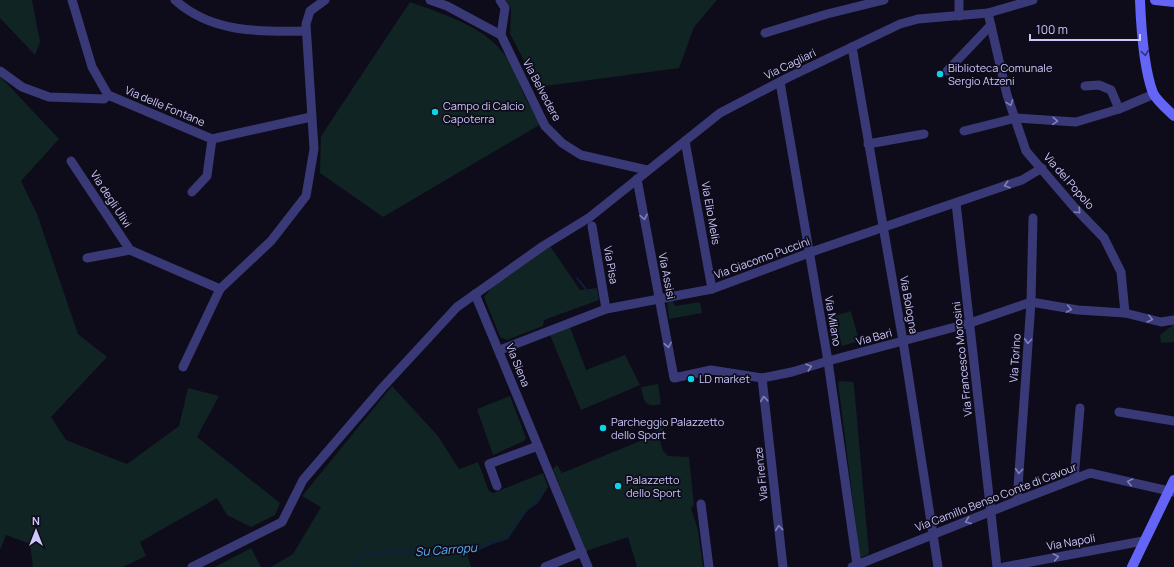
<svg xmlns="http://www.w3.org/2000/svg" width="1174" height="567" font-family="Manrope,sans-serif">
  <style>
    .green { fill: #0f2423 }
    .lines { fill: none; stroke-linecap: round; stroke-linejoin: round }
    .stream { stroke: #0d213d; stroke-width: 2 }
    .street { stroke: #393977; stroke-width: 9 }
    .secondary { stroke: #6464f7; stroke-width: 10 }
    .oneway { stroke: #302f72 }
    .oneway2 { stroke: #8280ba }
    .poi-dot { fill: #0bd4e4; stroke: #0e0b1a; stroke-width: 1.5 }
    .labels { text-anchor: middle; stroke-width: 3.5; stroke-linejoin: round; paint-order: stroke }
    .street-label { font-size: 11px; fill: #ccc8fc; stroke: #0e0b1a }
    .poi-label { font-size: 11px; fill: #ccc8fc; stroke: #0e0b1a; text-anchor: start }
    .water-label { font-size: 12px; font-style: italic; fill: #5bb3f7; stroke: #0e0b1a }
  </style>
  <rect width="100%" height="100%" fill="#0e0b1a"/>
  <g class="green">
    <polygon points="0,0 32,0 40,42 35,55 0,18"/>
    <polygon points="506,0 717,0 694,27 679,68 538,87 510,34 511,9"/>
    <path d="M410 2C446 15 488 27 509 61 517 73 520 88 527 101 531 109 537 116 541 124L383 217 320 173 321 136Z"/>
    <polygon points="0,76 59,139 21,181 37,214 78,334 107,357 51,417 66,440 127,464 179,426 188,388 219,396 197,437 280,503 275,515 251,527 227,515 217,498 140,542 146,556 123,567 33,567 30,544 6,535 0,550"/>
    <polygon points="550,246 580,290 597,288 599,300 544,320 543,326 507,340 500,337 484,297 490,290 490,287"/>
    <polygon points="673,301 675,306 700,302 702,313 669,319 667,302"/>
    <polygon points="851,311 859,341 842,346 834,316"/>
    <polygon points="1174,324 1174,342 1161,343 1160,335"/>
    <polygon points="570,327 586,370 625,355 640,385 581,410 550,335"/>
    <polygon points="840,381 853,382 854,385 869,554 860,558 838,382"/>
    <path d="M658 384 661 404C644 409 644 400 641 387Z"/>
    <polygon points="392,386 438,436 459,469 478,462 489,491 493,493 543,473 548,487 538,503 527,511 508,539 467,553 471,567 271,567 293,554 321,507 302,496"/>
    <polygon points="510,396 526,438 524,441 493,455 477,409"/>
    <polygon points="660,426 664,430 665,435 660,440 663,451 668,456 689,457 694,505 691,508 698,530 703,567 637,567 628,537 586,551 553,469 557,465 562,473 650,437 651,432 654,433 657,427"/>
    <polygon points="251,548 261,567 215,567"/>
  </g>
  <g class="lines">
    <g class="stream">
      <polyline points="577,278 593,298"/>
      <polyline points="352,567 361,555 383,552 437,553 479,549 507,536 521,515 536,502 542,488"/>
    </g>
    <g class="street">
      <polyline points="72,0 92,67 108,95 212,139 311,117"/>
      <path d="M175 0C211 33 260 32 306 31"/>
      <polyline points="430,0 447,6 501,35 545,126 562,143 581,155 647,170"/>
      <polyline points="500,0 505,8 501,35"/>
      <polyline points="959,0 959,16"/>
      <polyline points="988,13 1007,95 1026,151 1074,207 1104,238 1121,272 1125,313"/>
      <polyline points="765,33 827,14 884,0"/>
      <polyline points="852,47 903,341 938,567"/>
      <polyline points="0,71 22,87 49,97 104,99 108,95"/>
      <polyline points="947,71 991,25"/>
      <polyline points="780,82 828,361 857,565"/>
      <polyline points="1085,86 1099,85 1111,90 1119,109"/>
      <polyline points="964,131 1016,118 1076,122 1119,109 1154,94"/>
      <polyline points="685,141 712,289"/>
      <polyline points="868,144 924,134"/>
      <polyline points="71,161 130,250 220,289"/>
      <polyline points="637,179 674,378 711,370 762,378 792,372 828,361 970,323 1031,302 1078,310 1125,313 1161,322 1174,320"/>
      <polyline points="192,192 207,176 212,139"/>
      <polyline points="956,203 997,567"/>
      <polyline points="592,226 606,309"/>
      <polyline points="87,258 130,250"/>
      <polyline points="475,294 588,567"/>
      <polyline points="500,350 606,309 712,289 817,250 1022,180 1042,168"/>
      <polyline points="183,367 220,289 271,241 306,196 314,149 306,24 310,11 325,0"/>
      <polyline points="762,378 783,567"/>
      <polyline points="1119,412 1174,421"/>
      <polyline points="1074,479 1080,408"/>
      <polyline points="497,486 489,464 538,446"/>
      <polyline points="1017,501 1031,302 1033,218"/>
      <polyline points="701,504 709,567"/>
      <polyline points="192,567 282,522 303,480 383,387 457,307 543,246 590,217 720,113 787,78 900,24 918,19 988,13 1033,0"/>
      <polyline points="545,567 582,552"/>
      <polyline points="852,567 1017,501 1090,473 1174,492"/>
      <polyline points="1004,567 1143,541"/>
    </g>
    <g class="secondary">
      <path d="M1140 0C1141 26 1144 69 1153 93 1157 101 1168 110 1174 116"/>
      <polyline points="1155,0 1174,2"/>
      <polyline points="1132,567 1174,480"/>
    </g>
  </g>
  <defs><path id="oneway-chevron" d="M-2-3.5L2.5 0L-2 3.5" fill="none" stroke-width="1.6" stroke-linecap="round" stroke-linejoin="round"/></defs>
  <use class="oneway" href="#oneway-chevron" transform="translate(1145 53) rotate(82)"/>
  <g class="oneway2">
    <use href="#oneway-chevron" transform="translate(1010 103) rotate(70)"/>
    <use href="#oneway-chevron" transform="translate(1055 121) rotate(4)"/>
    <use href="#oneway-chevron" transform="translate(1007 185) rotate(162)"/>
    <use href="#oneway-chevron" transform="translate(1078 211) rotate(46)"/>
    <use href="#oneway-chevron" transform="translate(644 217) rotate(79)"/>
    <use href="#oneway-chevron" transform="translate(1069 309) rotate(10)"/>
    <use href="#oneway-chevron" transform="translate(1150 319) rotate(14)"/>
    <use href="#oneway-chevron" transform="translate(1028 341) rotate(94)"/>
    <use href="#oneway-chevron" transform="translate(668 345) rotate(80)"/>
    <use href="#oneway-chevron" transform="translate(809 367) rotate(-18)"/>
    <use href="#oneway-chevron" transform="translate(764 399) rotate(-96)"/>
    <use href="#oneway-chevron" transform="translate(1019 471) rotate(94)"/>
    <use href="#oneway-chevron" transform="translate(1130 482) rotate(-168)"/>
    <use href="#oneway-chevron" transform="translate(968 521) rotate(159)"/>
    <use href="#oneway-chevron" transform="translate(779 528) rotate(-96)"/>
    <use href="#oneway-chevron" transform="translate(1056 557) rotate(-11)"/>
  </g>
  <g class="poi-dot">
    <circle cx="940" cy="74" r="4"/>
    <circle cx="435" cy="112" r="4"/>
    <circle cx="691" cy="379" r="4"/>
    <circle cx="603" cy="428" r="4"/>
    <circle cx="618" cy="486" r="4"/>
  </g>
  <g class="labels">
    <g class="street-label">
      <text transform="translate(790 64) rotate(-26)" y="4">Via Cagliari</text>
      <text transform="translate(542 90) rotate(62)" y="4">Via Belvedere</text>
      <text transform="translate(165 106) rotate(23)" y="4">Via delle Fontane</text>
      <text transform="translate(1069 181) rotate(49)" y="4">Via del Popolo</text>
      <text transform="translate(111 199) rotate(57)" y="4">Via degli Ulivi</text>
      <text transform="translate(711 213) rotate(80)" y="4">Via Elio Melis</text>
      <text transform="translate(762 258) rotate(-20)" y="4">Via Giacomo Puccini</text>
      <text transform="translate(611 265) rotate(80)" y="4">Via Pisa</text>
      <text transform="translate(667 276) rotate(79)" y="4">Via Assisi</text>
      <text transform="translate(909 305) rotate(80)" y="4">Via Bologna</text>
      <text transform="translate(833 321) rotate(80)" y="4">Via Milano</text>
      <text transform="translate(874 337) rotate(-15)" y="4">Via Bari</text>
      <text transform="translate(1015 358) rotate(-86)" y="4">Via Torino</text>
      <text transform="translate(962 359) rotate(-96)" y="4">Via Francesco Morosini</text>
      <text transform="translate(518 365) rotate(68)" y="4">Via Siena</text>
      <text transform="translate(761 474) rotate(-96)" y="4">Via Firenze</text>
      <text transform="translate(996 497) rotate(-21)" y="4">Via Camillo Benso Conte di Cavour</text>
      <text transform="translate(1071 542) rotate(-10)" y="4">Via Napoli</text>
    </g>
    <g class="poi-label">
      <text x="948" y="72">Biblioteca Comunale<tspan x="948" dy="13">Sergio Atzeni</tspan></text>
      <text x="443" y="110">Campo di Calcio<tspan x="443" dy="13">Capoterra</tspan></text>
      <text x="699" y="383">LD market</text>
      <text x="611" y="426">Parcheggio Palazzetto<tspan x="611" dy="13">dello Sport</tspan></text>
      <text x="626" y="484">Palazzetto<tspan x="626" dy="13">dello Sport</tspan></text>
    </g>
    <g class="water-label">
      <text transform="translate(446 550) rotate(-4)" y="4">Su Carropu</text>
    </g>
  </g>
  <g transform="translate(36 531)" stroke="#0e0b1a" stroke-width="3" paint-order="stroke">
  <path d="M0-3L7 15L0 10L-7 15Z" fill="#ccc8fc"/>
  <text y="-6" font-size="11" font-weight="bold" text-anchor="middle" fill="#ccc8fc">N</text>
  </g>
  <path d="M1030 34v6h110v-6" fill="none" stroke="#ccc8fc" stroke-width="2"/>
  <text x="1036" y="34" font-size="12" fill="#ccc8fc" stroke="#0e0b1a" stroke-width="3" paint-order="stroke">100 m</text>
</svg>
